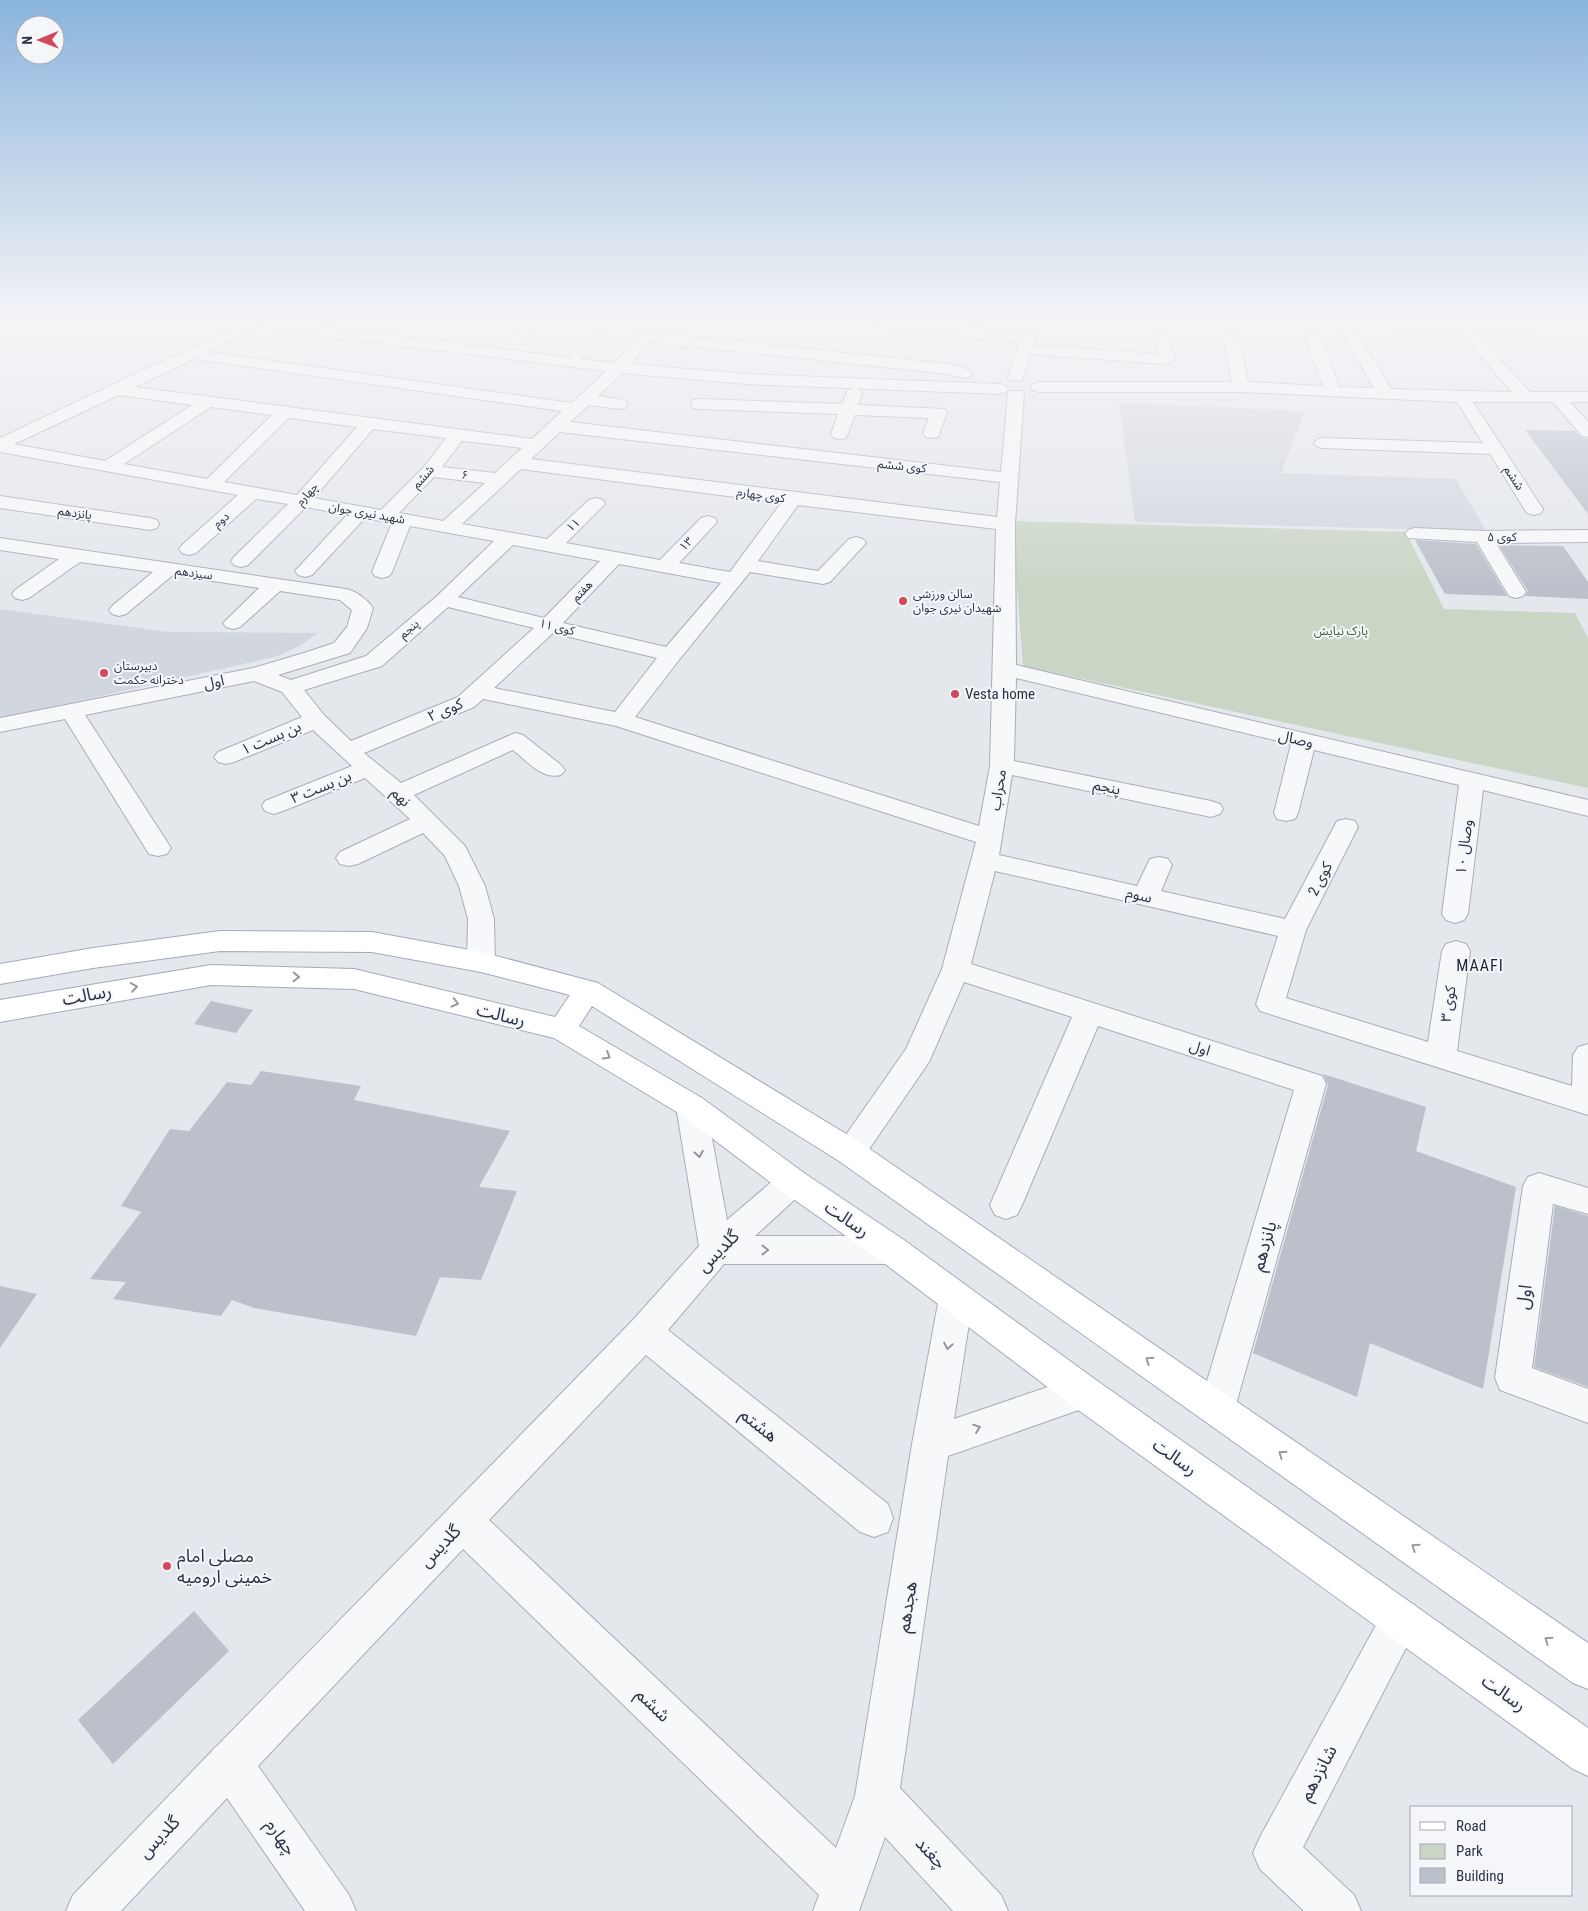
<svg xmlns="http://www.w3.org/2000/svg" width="1588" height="1911" font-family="'Roboto Condensed','Noto Sans Arabic',sans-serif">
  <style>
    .built { fill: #d2d6de }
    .green { fill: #c9d6c5 }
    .building { fill: #bbc0ca }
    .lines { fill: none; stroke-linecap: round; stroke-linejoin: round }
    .minor-casing { stroke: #a9aeb7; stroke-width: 2 }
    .major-casing { stroke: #a3abb8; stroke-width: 2 }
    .minor { fill: #f7f8fa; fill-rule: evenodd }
    .major { fill: #fff; fill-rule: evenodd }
    .oneway { stroke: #959aa2 }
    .oneway2 { stroke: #9196a0 }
    .poi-dot { fill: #d1495b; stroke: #f4f6f9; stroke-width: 2 }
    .labels { text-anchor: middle; stroke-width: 4; stroke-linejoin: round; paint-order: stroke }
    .far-street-label { font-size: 12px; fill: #2b3445; stroke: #f4f6f9 }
    .far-poi-label { font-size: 12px; fill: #2b3445; stroke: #f4f6f9; text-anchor: start }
    .far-park-label { font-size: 12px; fill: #3f6138; stroke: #f4f6f9 }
    .street-label { font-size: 15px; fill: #2b3445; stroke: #f4f6f9 }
    .poi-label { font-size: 15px; fill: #2b3445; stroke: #f4f6f9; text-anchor: start }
    .neighbourhood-label { font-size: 16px; letter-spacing: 1px; fill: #1d2536; stroke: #f4f6f9 }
    .near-street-label { font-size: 18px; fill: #2b3445; stroke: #f4f6f9 }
    .near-poi-label { font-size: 18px; fill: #2b3445; stroke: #f4f6f9; text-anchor: start }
  </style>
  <rect width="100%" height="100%" fill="#e4e7ec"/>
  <g class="built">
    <polygon points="1119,403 1305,411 1281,473 1456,479 1486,531 1135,522"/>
    <polygon points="0,609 168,632 318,633 301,645 278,656 0,719"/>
  </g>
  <polygon class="green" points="1012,521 1406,532 1444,609 1575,613 1588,638 1588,788 1023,666"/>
  <g class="building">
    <polygon points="1525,430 1575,431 1581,437 1588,439 1588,514"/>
    <polygon points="1415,540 1476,544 1507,596 1445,594"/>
    <polygon points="1499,545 1563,546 1588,582 1588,599 1525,596 1528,591"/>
    <polygon points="211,1001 253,1010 236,1033 194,1024"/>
    <polygon points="261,1071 361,1086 354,1100 510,1131 479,1187 517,1191 481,1280 440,1277 416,1336 254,1308 232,1300 221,1316 113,1299 126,1282 90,1279 141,1212 121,1206 170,1129 189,1131 227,1082 251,1085"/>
    <polygon points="1323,1074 1426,1107 1416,1151 1516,1187 1483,1389 1370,1343 1357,1397 1253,1353 1328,1085"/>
    <polygon points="1555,1206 1588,1216 1588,1387 1534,1367"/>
    <polygon points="0,1286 37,1294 0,1348"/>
    <polygon points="194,1611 229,1651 113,1764 78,1720"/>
  </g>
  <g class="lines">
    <g class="minor-casing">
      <g id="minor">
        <path d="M247 321H274L572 358 570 355 572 352 603 321H618L581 359 615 363 640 334 645 332 949 364 970 370 972 373 970 376 964 378 948 374 649 342 631 364 746 374 1000 384 1006 386 1008 389 1006 392 1000 394 746 384 622 373 598 396 625 400 627 404 625 408 619 409 589 405 570 422 1001 472 1008 394 1010 391H1022L1024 394 1015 524 1016 665 1588 800V816L1483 790 1468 914 1464 920 1455 923 1446 920 1442 914 1459 785 1314 750 1298 813 1295 819 1286 821 1277 819 1274 813 1291 744 1016 678 1014 761 1211 801 1220 804 1223 809 1220 814 1211 817 1012 775 999 855 1137 886 1150 859 1159 857 1168 859 1172 865 1161 891 1285 919 1337 821 1346 819 1355 821 1358 827 1306 930 1286 998 1428 1042 1442 951 1446 944 1456 941 1466 944 1470 951 1457 1051 1572 1086 1573 1055 1578 1047 1588 1044V1115L1260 1011 1256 1004 1278 936 995 871 971 964 1322 1076 1326 1084 1235 1408 1230 1420 1217 1425 1204 1420 1199 1408 1294 1090 1098 1026 1022 1205 1017 1215 1006 1219 995 1215 990 1205 1072 1017 964 982 929 1062 861 1161 850 1165 839 1161 834 1152 906 1049 942 969 976 842 616 726 483 699 474 707 364 753 401 783 515 733 523 735 561 765 565 770 561 775C542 780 527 761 513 750L414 795 465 846 485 886 494 919 495 962 491 969 481 972 471 969 467 962 468 919 459 886 445 856 423 833 358 864 349 866 340 864 336 858 340 852 410 819 365 778 283 811 274 814 265 811 262 806 265 801 352 766 313 730 234 762 226 764 218 762 214 757 218 752 302 717 282 692 254 681 85 715 171 848 167 854 158 856 149 854 65 719 0 732V718L253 668 304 653 334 643 347 627 352 610 340 600 280 591 240 627 233 629 226 627 223 623 259 588 173 575 126 614 119 616 112 614 109 610 112 606 153 572 80 562 29 598 22 600 15 598 12 594 15 590 59 559 0 550V538L346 589C356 591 367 599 373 608L367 628 350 653 278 675 291 680 366 656 437 596 494 541 410 526 392 572 389 576 382 578 375 576 372 572 392 523 365 518 312 575 305 577 298 575 295 571 347 515 306 507 248 565 241 567 234 565 231 561 234 557 288 504 256 499 196 553 189 555 182 553 179 549 182 545 238 495 0 452V438ZM260 326 275 330 606 371 572 403 208 352ZM194 359 562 411 532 439 135 387ZM119 395 192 405 105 461 14 444ZM211 407 272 415 207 479 124 464ZM289 418 357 427 297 495 224 482ZM373 429 446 438 424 467 381 510 314 498ZM560 432 1000 482 997 517 531 459ZM462 441 522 448 495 473 442 467ZM521 469 781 503 730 572 679 563 717 522 715 518 708 516 701 518 660 560 566 543 605 504 603 500 596 498 589 500 547 539 462 524ZM434 477 485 483 443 521 399 513ZM798 505 996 529 990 766 979 826 635 717 679 660 750 572 823 584 830 582 866 543 863 539 856 537 849 539 818 571 758 561ZM513 545 600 561 544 618 458 597ZM619 564 721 583 666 647 563 623ZM448 607 534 628 458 697 351 741 324 715 304 690 382 666ZM553 633 657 658 615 712 494 688Z"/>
        <polygon points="531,321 547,321 523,344 513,344 510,341 513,338"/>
        <polygon points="856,321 907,321 1022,333 1025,329 1035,329 1038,332 1034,345 1158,354 1155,339 1158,336 1168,336 1175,359 1173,362 1167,364 1031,354 1022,380 1010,380 1008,377 1019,342 863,325 858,324"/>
        <polygon points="1336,321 1350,321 1391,389 1512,392 1460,333 1402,333 1397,331 1394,328 1397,325 1452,323 1451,321 1466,321 1468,323 1533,325 1536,328 1533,331 1528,333 1476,333 1530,392 1588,392 1588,402 1570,402 1588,422 1588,437 1582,436 1553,402 1473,402 1543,509 1541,513 1534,515 1527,513 1490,454 1323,448 1317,447 1314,443 1317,439 1323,438 1483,443 1457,402 1241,392 1039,392 1033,390 1031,387 1033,384 1039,382 1232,382 1223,338 1226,335 1236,335 1239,338 1248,382 1323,386 1305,337 1308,334 1318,334 1321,337 1339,387 1374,388"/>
        <polygon points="854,388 860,390 862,393 858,405 945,409 947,413 938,437 932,438 926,437 923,433 929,418 855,415 846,438 840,439 834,438 831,434 838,414 699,409 693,408 691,404 693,400 699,399 842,404 848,390"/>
        <polygon points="0,496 150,518 157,520 159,524 157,528 150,530 0,508"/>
        <polygon points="1415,528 1483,531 1588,530 1588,542 1496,543 1526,592 1523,596 1516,598 1509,596 1477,542 1408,538 1405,534 1408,530"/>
        <polygon points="691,1094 702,1098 706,1106 727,1220 782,1173 793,1169 804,1173 809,1182 804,1191 755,1236 892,1236 904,1240 909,1250 904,1260 892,1264 724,1264 668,1330 888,1504 893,1518 888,1532 874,1537 860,1532 646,1355 489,1520 836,1848 855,1796 912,1444 939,1298 944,1287 956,1283 968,1287 973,1298 954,1419 1083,1375 1096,1380 1101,1392 1096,1404 948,1456 900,1788 1001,1895 1008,1911 953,1911 885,1837 859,1911 813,1911 819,1895 463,1549 258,1766 349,1895 356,1911 305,1911 227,1798 121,1911 66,1911 73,1895 212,1751 214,1748 217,1746 632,1321 699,1246 676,1106 680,1098"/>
        <polygon points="1539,1173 1588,1188 1588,1214 1553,1204 1532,1368 1588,1389 1588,1423 1500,1390 1495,1378 1523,1186 1528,1177"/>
        <polygon points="1401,1599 1415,1605 1421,1619 1303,1847 1354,1895 1361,1911 1304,1911 1260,1869 1253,1853 1260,1837 1387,1605"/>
      </g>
    </g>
    <g class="major-casing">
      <polygon id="major" points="220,931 372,932 481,952 598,983 861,1143 1588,1643 1588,1689 1573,1683 839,1161 592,1006 579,1026 702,1098 804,1173 904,1240 1096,1380 1588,1728 1588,1776 1573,1769 1070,1404 880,1260 782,1191 680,1114 554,1038 354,989 211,985 0,1022 0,1000 211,965 354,969 555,1017 570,995 481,972 372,952 220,951 93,968 0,984 0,964 93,948"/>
    </g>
    <use href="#minor" class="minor"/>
    <use href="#major" class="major"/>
  </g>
  <defs><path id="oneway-chevron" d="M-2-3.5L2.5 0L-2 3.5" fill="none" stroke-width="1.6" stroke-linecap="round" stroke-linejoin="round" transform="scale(1.25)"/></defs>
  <g class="oneway">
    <use href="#oneway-chevron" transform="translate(296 977) rotate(2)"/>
    <use href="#oneway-chevron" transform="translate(134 987) rotate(-9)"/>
    <use href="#oneway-chevron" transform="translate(455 1003) rotate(14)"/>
    <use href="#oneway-chevron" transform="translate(607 1056) rotate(31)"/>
    <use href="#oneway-chevron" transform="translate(1149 1360) rotate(-145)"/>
    <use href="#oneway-chevron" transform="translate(1282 1454) rotate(-145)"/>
    <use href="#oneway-chevron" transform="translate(1415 1547) rotate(-145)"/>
    <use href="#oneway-chevron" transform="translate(1548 1640) rotate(-145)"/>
  </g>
  <g class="oneway2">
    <use href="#oneway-chevron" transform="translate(699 1154) rotate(80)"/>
    <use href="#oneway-chevron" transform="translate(765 1250)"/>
    <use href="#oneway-chevron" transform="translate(948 1346) rotate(100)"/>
    <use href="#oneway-chevron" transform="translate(977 1428) rotate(-19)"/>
  </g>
  <linearGradient id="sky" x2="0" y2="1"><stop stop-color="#8bb4dd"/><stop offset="0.54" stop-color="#f3f4f6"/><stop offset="1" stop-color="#f3f4f6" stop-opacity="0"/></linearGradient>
  <rect width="1588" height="589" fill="url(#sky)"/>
  <g class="poi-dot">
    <circle cx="903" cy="601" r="5"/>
    <circle cx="104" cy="673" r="5"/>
    <circle cx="955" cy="694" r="5"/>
    <circle cx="167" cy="1566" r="5"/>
  </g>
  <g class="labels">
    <g class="far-street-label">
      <text transform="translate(902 466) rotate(6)" y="4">کوی ششم</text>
      <text transform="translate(465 475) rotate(7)" y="4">۶</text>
      <text transform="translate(423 477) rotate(-48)" y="4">ششم</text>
      <text transform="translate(1514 478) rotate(57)" y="4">ششم</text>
      <text transform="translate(307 494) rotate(-48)" y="4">چهارم</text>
      <text transform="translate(761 495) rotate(8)" y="4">کوی چهارم</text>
      <text transform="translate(75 513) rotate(8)" y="4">پانزدهم</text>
      <text transform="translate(367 513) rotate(10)" y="4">شهید نیری جوان</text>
      <text transform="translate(221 520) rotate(-41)" y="4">دوم</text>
      <text transform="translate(573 525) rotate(-43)" y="4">۱۱</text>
      <text x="1502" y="541">کوی ۵</text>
      <text transform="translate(686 544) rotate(-46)" y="4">۱۳</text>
      <text transform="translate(194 573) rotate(8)" y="4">سیزدهم</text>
      <text transform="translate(582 591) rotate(-46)" y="4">هفتم</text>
      <text transform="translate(557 627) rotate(14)" y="4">کوی ۱۱</text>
      <text transform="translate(409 629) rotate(-41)" y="4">پنجم</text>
    </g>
    <g class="far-poi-label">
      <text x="913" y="598">سالن ورزشی<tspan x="913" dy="14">شهیدان نیری جوان</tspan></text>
      <text x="114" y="670">دبیرستان<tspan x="114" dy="14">دخترانه حکمت</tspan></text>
    </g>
    <g class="far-park-label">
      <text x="1341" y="635">پارک نیایش</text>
    </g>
    <g class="street-label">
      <text transform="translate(214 682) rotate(-11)" y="5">اول</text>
      <text transform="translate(445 710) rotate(-23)" y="5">کوی ۲</text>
      <text transform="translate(271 738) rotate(-23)" y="5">بن بست ۱</text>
      <text transform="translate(1296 739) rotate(13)" y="5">وصال</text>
      <text transform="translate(321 787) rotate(-22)" y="5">بن بست ۳</text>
      <text transform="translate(1107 787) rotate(12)" y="5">پنجم</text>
      <text transform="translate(998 790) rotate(-81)" y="5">محراب</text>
      <text transform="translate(401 797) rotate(45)" y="5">نهم</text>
      <text transform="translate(1464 847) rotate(-83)" y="5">وصال ۱۰</text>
      <text transform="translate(1320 879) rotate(-63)" y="5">کوی 2</text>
      <text transform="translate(1139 895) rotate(13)" y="5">سوم</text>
      <text transform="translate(1448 1004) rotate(-82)" y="5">کوی ۳</text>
      <text transform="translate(1200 1048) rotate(18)" y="5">اول</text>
    </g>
    <g class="poi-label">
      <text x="965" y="699">Vesta home</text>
    </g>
    <g class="neighbourhood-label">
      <text x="1480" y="971">MAAFI</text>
    </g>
    <g class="near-street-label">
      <text transform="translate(87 995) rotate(-10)" y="6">رسالت</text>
      <text transform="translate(501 1015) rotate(14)" y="6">رسالت</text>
      <text transform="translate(847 1219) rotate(35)" y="6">رسالت</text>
      <text transform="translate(1264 1246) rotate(-74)" y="6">پانزدهم</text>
      <text transform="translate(718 1251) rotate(-45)" y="6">گلدیس</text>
      <text transform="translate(1524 1297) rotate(-82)" y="6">اول</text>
      <text transform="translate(759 1425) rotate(39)" y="6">هشتم</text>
      <text transform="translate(1175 1457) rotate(36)" y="6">رسالت</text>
      <text transform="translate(440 1546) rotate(-46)" y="6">گلدیس</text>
      <text transform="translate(907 1607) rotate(-81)" y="6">هجدهم</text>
      <text transform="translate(1504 1693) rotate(36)" y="6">رسالت</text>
      <text transform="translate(653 1705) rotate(44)" y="6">ششم</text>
      <text transform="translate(1318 1773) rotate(-62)" y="6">شانزدهم</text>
      <text transform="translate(159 1837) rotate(-46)" y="6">گلدیس</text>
      <text transform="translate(281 1837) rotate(55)" y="6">چهارم</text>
      <text transform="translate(931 1853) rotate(47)" y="6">چغند</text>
    </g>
    <g class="near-poi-label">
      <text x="177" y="1562">مصلی امام<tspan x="177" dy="21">خمینی ارومیه</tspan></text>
    </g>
  </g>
  <rect x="1410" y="1806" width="162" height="90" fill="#f4f6f9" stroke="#a4a8b1"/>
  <rect x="1420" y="1822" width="25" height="8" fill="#ffffff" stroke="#a4a8b1"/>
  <text x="1456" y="1831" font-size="15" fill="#2b3445">Road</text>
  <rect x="1420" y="1844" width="25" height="15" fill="#c9d6c5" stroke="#a4a8b1"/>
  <text x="1456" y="1856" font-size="15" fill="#2b3445">Park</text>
  <rect x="1420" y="1868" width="25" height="15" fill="#bbc0ca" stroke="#a4a8b1"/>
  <text x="1456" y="1881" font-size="15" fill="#2b3445">Building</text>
  <g transform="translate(40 40) rotate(269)"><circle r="24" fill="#f4f6f9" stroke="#a4a8b1"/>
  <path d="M0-4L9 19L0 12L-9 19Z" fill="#d1495b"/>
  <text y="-8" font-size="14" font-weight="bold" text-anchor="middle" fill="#2b3445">N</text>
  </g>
</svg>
